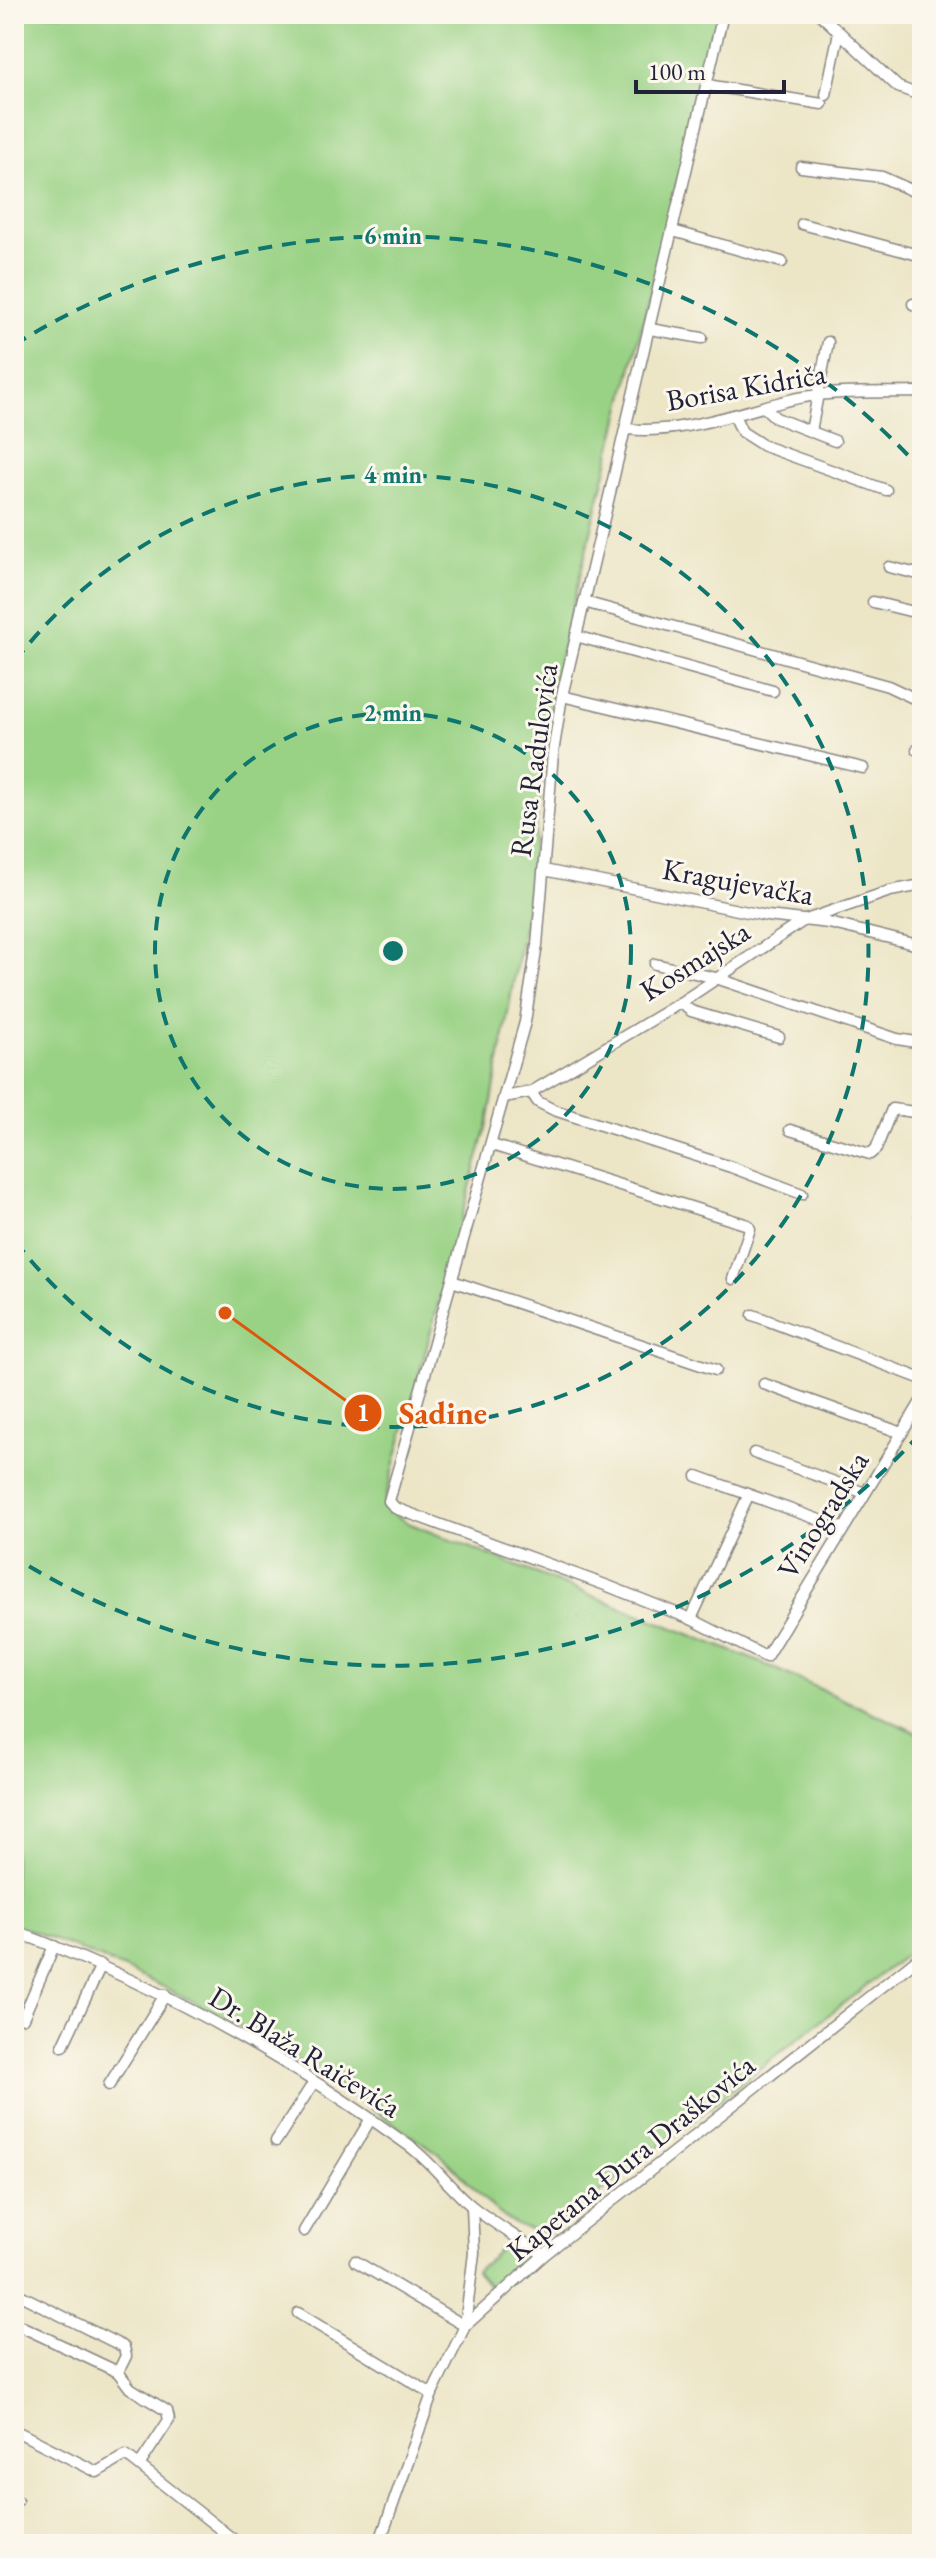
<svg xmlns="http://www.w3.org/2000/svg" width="936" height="2558" font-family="'EB Garamond',serif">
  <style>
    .green { fill: #9ad285; stroke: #5e7a60; stroke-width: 2 }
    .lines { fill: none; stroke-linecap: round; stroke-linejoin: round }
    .street-casing { stroke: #878480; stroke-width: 13 }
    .street { stroke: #fff; stroke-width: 10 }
    .ring { fill: none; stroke: #0f766e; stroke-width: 4; stroke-dasharray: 14 10 }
    .labels { text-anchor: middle; stroke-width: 6; stroke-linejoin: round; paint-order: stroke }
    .street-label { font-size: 30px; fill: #22223b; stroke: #fbf7ec }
    .centre { fill: #0f766e; stroke: #fbf7ec; stroke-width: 4 }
    .ring-label { font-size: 24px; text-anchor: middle; font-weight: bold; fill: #0f766e; stroke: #fbf7ec; stroke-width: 6; stroke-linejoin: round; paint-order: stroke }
    .leader { fill: none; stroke: #de560e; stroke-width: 3 }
    .callout-dot { fill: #de560e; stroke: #fbf7ec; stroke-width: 3 }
    .mark-label { font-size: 24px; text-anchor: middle; font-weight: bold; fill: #fff }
    .callout-label { font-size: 32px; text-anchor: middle; font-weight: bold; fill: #de560e; stroke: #fbf7ec; stroke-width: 6; stroke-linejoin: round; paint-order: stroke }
  </style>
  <rect width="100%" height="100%" fill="#fbf7ec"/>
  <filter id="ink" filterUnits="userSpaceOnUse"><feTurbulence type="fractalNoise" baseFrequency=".0125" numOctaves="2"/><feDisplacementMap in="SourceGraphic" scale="16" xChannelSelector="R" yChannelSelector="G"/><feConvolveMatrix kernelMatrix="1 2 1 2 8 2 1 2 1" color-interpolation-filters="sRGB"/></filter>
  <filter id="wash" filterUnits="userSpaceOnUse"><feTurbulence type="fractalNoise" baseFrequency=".006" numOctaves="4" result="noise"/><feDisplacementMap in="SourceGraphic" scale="32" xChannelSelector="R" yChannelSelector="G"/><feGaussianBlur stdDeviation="1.8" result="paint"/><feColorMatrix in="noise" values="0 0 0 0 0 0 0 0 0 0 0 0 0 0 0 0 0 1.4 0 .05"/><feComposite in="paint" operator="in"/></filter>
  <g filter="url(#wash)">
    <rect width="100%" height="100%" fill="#ece5c6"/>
    <g class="green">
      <path d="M14 14H719L554 681 524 923 489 1118 383 1507 408 1523 762 1663 922 1735V1942L550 2232C498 2236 470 2173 431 2148 373 2111 316 2070 257 2036 180 1991 97 1956 14 1924Z"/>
      <polygon points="510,2241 527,2260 492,2290 476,2271"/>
    </g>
  </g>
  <g filter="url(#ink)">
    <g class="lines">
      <g class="street-casing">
        <g id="street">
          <polyline points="723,14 562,696 553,753 537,945 525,1022 389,1501 395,1508 608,1586 691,1619 766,1657 922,1400"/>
          <polyline points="820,14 898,87 922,96"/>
          <polyline points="707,85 822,104"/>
          <polyline points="826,95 839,32"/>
          <polyline points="801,167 882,177 922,195"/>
          <polyline points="802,224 922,256"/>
          <polyline points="673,231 782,262"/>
          <polyline points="913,304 922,309"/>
          <polyline points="650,329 702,338"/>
          <polyline points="765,408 776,418 835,441"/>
          <polyline points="735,417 742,432 764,446 886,490"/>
          <path d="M627 429C684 435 743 410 798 398 838 390 881 393 922 392"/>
          <polyline points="811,431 828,342"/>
          <polyline points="889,567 922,575"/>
          <polyline points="584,602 888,686 922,702"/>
          <polyline points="873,602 922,614"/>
          <polyline points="576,636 773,691"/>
          <polyline points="562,696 863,768"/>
          <polyline points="917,750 922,751"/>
          <polyline points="544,870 767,916 829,923 922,946"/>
          <polyline points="655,964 716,978 897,1039 922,1043"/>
          <polyline points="680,1003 691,1011 779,1037"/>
          <polyline points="531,1092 538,1102 554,1110 731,1167 802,1194"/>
          <polyline points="504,1097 531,1092 680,1003 803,921 890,891 922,885"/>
          <polyline points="790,1130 870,1154 876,1149 892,1109 922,1113"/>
          <polyline points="492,1145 748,1225 750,1229 733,1279"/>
          <polyline points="920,1217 922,1217"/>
          <polyline points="452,1281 716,1370"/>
          <polyline points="753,1315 922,1379"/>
          <polyline points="764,1384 902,1433"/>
          <polyline points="754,1453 865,1493"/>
          <polyline points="697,1476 842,1528"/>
          <polyline points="691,1619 748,1496"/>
          <path d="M14 1931C155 1983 286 2057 408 2145 433 2163 450 2189 474 2208 496 2225 521 2240 544 2255"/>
          <polyline points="23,2018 54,1946"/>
          <polyline points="63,2046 101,1965"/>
          <polyline points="109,2085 165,1995"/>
          <polyline points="276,2141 314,2082"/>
          <polyline points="304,2231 370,2120"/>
          <polyline points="355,2261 465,2326"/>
          <polyline points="14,2292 124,2347 126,2356 118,2372"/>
          <polyline points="298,2313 432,2394"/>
          <polyline points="14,2323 118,2372 130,2388 167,2411 169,2420 140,2464"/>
          <polyline points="465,2326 544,2255 922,1955"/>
          <polyline points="20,2433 97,2472 126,2455 239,2544"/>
          <polyline points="14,2499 17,2501"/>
          <polyline points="379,2544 432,2394 465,2326 474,2253 472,2207"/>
        </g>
      </g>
      <use href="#street" class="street"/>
    </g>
  </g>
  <g class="ring">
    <circle cx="393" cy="951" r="238"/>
    <path d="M15 661A476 476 0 1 1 15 1241"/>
    <path d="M920 1434A715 715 0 0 1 14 1557M14 345A715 715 0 0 1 920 468"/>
  </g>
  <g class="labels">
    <g class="street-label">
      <text transform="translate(746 387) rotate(-10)" y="10">Borisa Kidriča</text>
      <text transform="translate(534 760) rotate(-82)" y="10">Rusa Radulovića</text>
      <text transform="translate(738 882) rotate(10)" y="10">Kragujevačka</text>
      <text transform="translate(695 961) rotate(-32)" y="10">Kosmajska</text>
      <text transform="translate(823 1515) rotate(-58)" y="10">Vinogradska</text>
      <text transform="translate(305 2052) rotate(32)" y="10">Dr. Blaža Raičevića</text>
      <text transform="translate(631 2158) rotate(-39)" y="10">Kapetana Đura Draškovića</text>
    </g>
  </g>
  <circle cx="393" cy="951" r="12" class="centre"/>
  <g class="ring-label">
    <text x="393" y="244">6 min</text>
    <text x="393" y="483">4 min</text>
    <text x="393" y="721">2 min</text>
  </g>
  <path class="leader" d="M225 1313L363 1413"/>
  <g class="callout-dot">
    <circle cx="225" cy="1313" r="8"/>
    <circle cx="363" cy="1413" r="20"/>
  </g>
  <g class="mark-label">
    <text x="363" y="1421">1</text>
  </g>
  <g class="callout-label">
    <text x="443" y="1424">Sadine</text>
  </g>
  <rect width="936" height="2558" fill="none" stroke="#fbf7ec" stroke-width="48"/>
  <path d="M636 80v12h148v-12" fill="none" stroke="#22223b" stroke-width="4"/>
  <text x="648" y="80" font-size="24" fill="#22223b" stroke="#fbf7ec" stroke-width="6" paint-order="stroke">100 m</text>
</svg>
